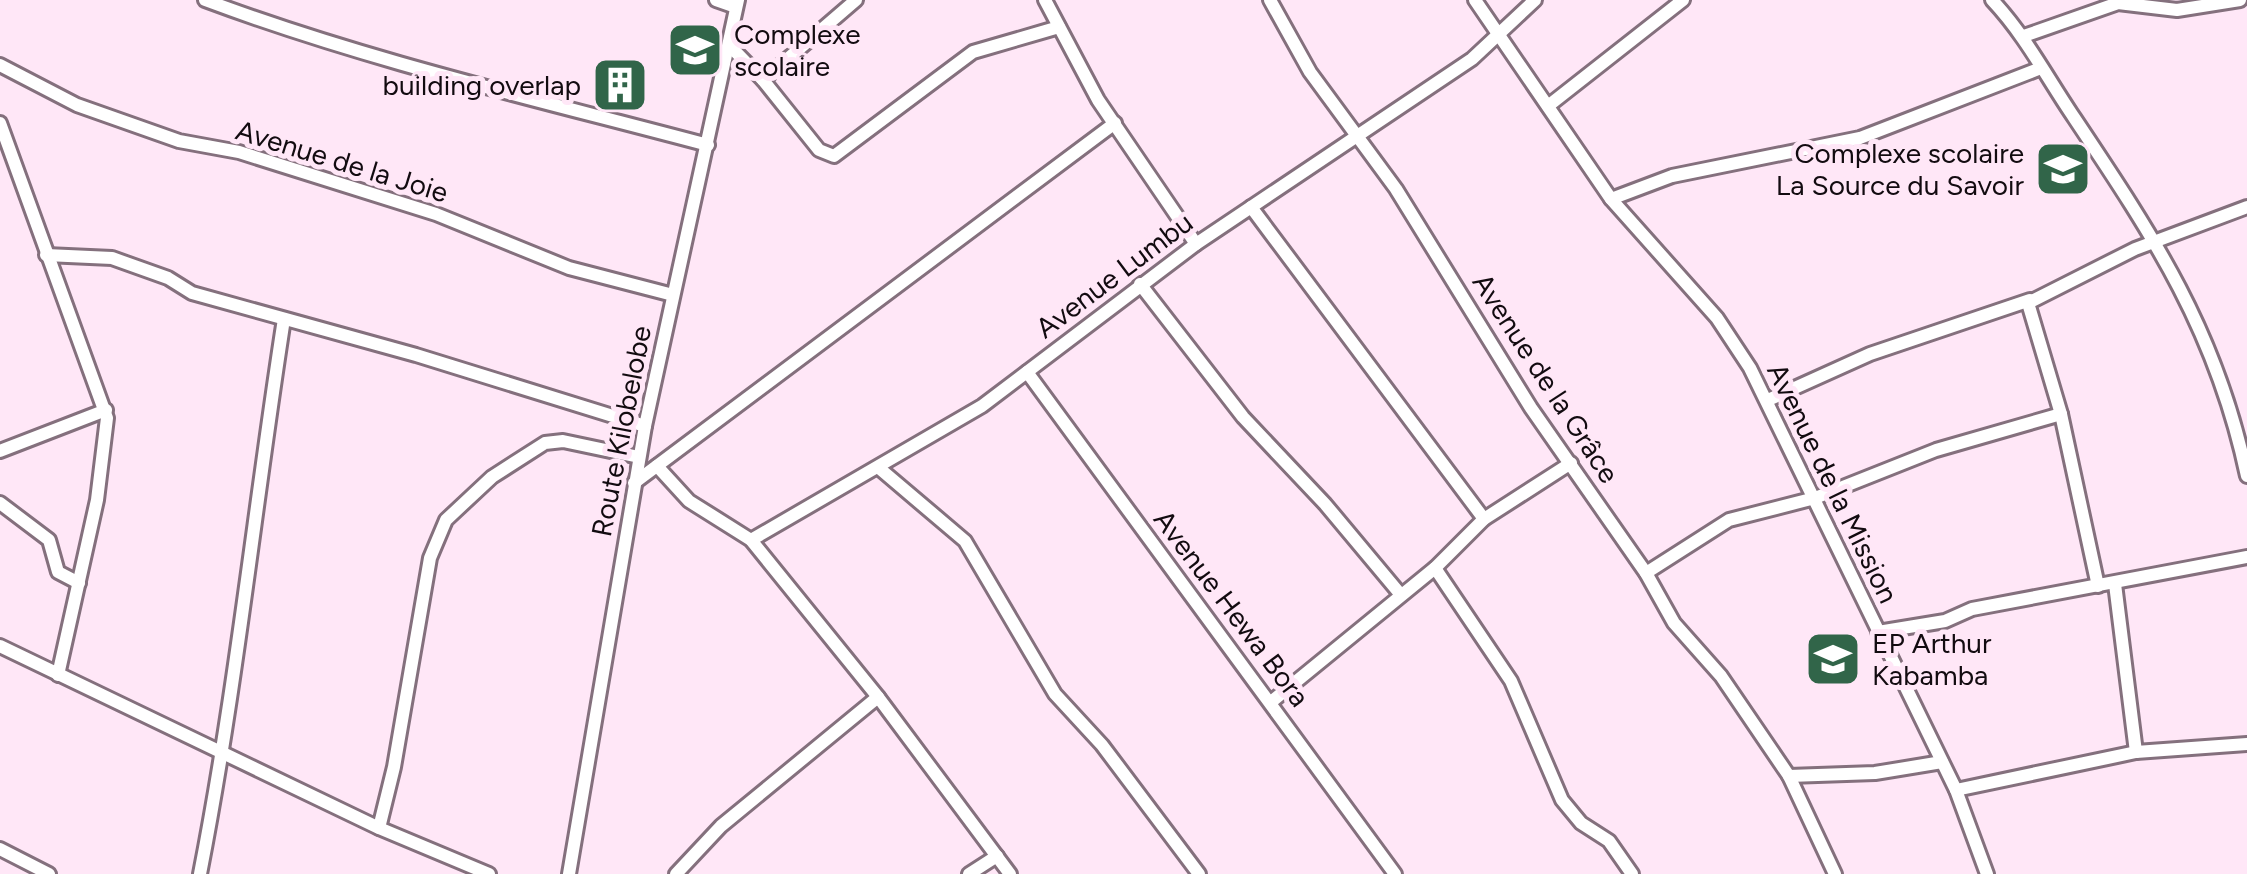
<svg xmlns="http://www.w3.org/2000/svg" width="2247" height="874" font-family="Figtree,sans-serif">
  <style>
    .lines { fill: none; stroke-linecap: round; stroke-linejoin: round }
    .minor-casing { stroke: #84707d; stroke-width: 18 }
    .minor { stroke: #fff; stroke-width: 12 }
    .labels { text-anchor: middle; stroke-width: 10; stroke-linejoin: round; paint-order: stroke }
    .poi-label { font-size: 28px; fill: #120b10; stroke: #ffe7f7; text-anchor: start }
    .street-label { font-size: 28px; fill: #120b10; stroke: #ffe7f7 }
  </style>
  <rect width="100%" height="100%" fill="#ffe7f7"/>
  <g class="lines">
    <g class="minor-casing">
      <g id="minor">
        <path d="M205 0C368 61 539 100 708 145"/>
        <polyline points="716,0 736,7"/>
        <polyline points="1045,0 1098,100 1196,244"/>
        <polyline points="1270,0 1310,72 1396,189 1531,408 1646,573 1674,623 1721,676 1789,776 1835,874"/>
        <polyline points="1475,0 1611,199 1717,318 1750,368 1956,790 1987,874"/>
        <path d="M1992 0C2024 34 2045 74 2071 113 2153 236 2216 329 2247 476"/>
        <polyline points="2024,36 2118,3 2177,10 2240,0"/>
        <polyline points="729,45 763,80 856,0"/>
        <polyline points="0,65 77,105 179,141 239,152 436,214 569,268 673,295"/>
        <polyline points="763,80 819,150 834,156 973,52 1059,27"/>
        <polyline points="1548,106 1683,0"/>
        <polyline points="0,123 107,418 97,500 58,675"/>
        <polyline points="1611,199 1672,176 1860,138 2041,68"/>
        <polyline points="1251,207 1484,519"/>
        <polyline points="46,255 112,258 168,278 192,293 416,355 645,426"/>
        <polyline points="1140,284 1243,417 1325,504 1401,595"/>
        <polyline points="1027,372 1395,874"/>
        <polyline points="1768,400 1870,354 2030,300"/>
        <polyline points="0,451 106,410"/>
        <polyline points="657,466 689,501 751,540 878,697 1010,874"/>
        <polyline points="879,468 965,541 1055,694 1102,745 1199,874"/>
        <polyline points="634,483 1115,123"/>
        <polyline points="0,503 49,540 58,572 79,583"/>
        <polyline points="751,540 982,406 1196,244 1472,59 1535,0"/>
        <polyline points="1435,568 1511,681 1562,800 1581,823 1609,841 1632,874"/>
        <polyline points="1646,573 1729,520 1815,498 1936,450 2061,414"/>
        <polyline points="2115,584 2136,752"/>
        <polyline points="2098,586 2061,414 2028,303 2135,249 2247,207"/>
        <polyline points="1878,632 1945,621 1972,609 2247,557"/>
        <polyline points="0,646 379,828 489,874"/>
        <polyline points="1271,702 1435,568 1484,519 1571,463"/>
        <polyline points="1789,776 1875,773 1942,762"/>
        <polyline points="1956,790 2136,752 2247,744"/>
        <polyline points="379,828 394,767 430,558 446,520 492,477 545,443 563,441 639,457"/>
        <polyline points="0,849 49,874"/>
        <path d="M200 874C236 690 255 504 284 319"/>
        <polyline points="569,874 645,426 738,0"/>
        <polyline points="676,874 721,826 878,697"/>
        <polyline points="969,874 997,856"/>
      </g>
    </g>
    <use href="#minor" class="minor"/>
  </g>
  <defs>
    <g id="school-square" transform="scale(2.875)"><rect x="-9" y="-9" width="18" height="18" rx="4" fill="#316549" stroke="#ffe7f7"/><path d="M0-5L7-2L0 1L-7-2ZM-4 1L0 2.5L4 1V4Q0 6-4 4Z" fill="#fff"/></g>
    <g id="building-square" transform="scale(2.875)"><rect x="-9" y="-9" width="18" height="18" rx="4" fill="#316549" stroke="#ffe7f7"/><path d="M-4-6H4V6H1V3H-1V6H-4ZM-2.5-4.3h1.7v1.8h-1.7ZM.8-4.3h1.7v1.8H.8ZM-2.5-1h1.7V.8h-1.7ZM.8-1h1.7V.8H.8Z" fill="#fff"/></g>
  </defs>
  <g fill-rule="evenodd">
    <use href="#school-square" x="695" y="50"/>
    <use href="#building-square" x="620" y="85"/>
    <use href="#school-square" x="2063" y="169"/>
    <use href="#school-square" x="1833" y="659"/>
  </g>
  <g class="labels">
    <g class="poi-label">
      <text x="734" y="44">Complexe<tspan x="734" dy="32">scolaire</tspan></text>
      <text x="581" y="95" text-anchor="end">building overlap</text>
      <text x="2024" y="163" text-anchor="end">Complexe scolaire<tspan x="2024" dy="32">La Source du Savoir</tspan></text>
      <text x="1872" y="653">EP Arthur<tspan x="1872" dy="32">Kabamba</tspan></text>
    </g>
    <g class="street-label">
      <text transform="translate(342 161) rotate(17)" y="10">Avenue de la Joie</text>
      <text transform="translate(1114 275) rotate(-37)" y="10">Avenue Lumbu</text>
      <text transform="translate(1546 378) rotate(57)" y="10">Avenue de la Grâce</text>
      <text transform="translate(621 431) rotate(-79)" y="10">Route Kilobelobe</text>
      <text transform="translate(1833 483) rotate(64)" y="10">Avenue de la Mission</text>
      <text transform="translate(1232 608) rotate(53)" y="10">Avenue Hewa Bora</text>
    </g>
  </g>
</svg>
